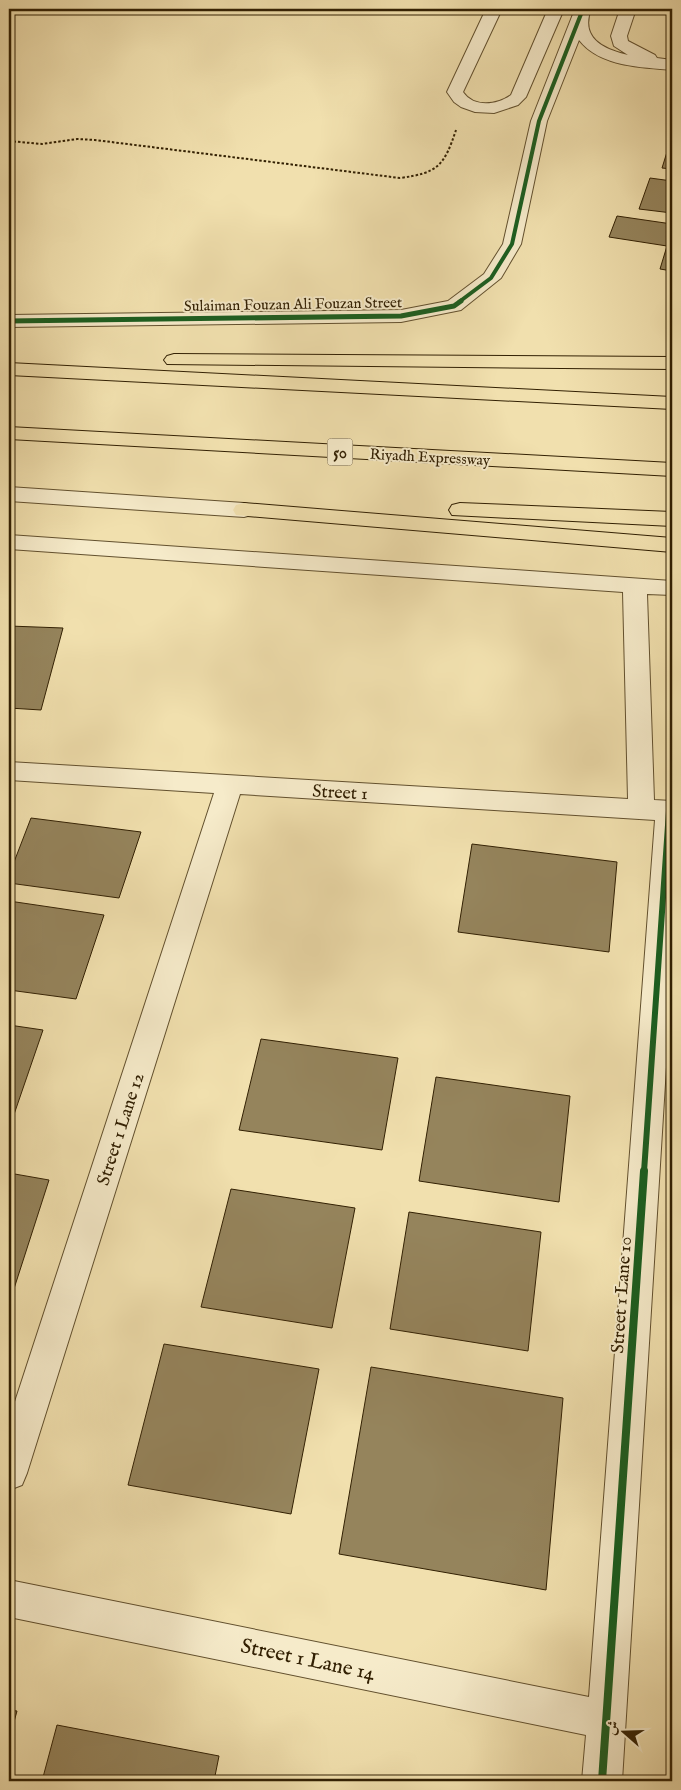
<svg xmlns="http://www.w3.org/2000/svg" width="681" height="1790" font-family="'IM FELL English',Amiri,serif">
  <style>
    .building { fill: #95845c; stroke: #322003 }
    .lines { fill: none; stroke-linecap: round; stroke-linejoin: round }
    .minor-casing { stroke: #62502e; stroke-width: 2 }
    .highway-casing { stroke: #322003; stroke-width: 2 }
    .path { stroke: #322003; stroke-width: 2; stroke-dasharray: 2.5 2; stroke-linecap: butt }
    .minor { fill: #f6ebca; fill-rule: evenodd }
    .highway { fill: #f1e0ae; fill-rule: evenodd }
    .cycleway-far3-casing { stroke: #f6ebca; stroke-width: 5.5 }
    .cycleway-far2-casing { stroke: #f6ebca; stroke-width: 8 }
    .cycleway-far1-casing { stroke: #f6ebca; stroke-width: 9 }
    .cycleway-casing { stroke: #f6ebca; stroke-width: 11 }
    .cycleway-far3 { stroke: #1b5e20; stroke-width: 4 }
    .cycleway-far2 { stroke: #1b5e20; stroke-width: 5 }
    .cycleway-far1 { stroke: #1b5e20; stroke-width: 6 }
    .cycleway { stroke: #1b5e20; stroke-width: 8 }
    .labels { text-anchor: middle; stroke-width: 4; stroke-linejoin: round; paint-order: stroke }
    .far-street-label { font-size: 15px; fill: #322003; stroke: #f6ebca }
    .shield { fill: #f6ebca; stroke: #6d5d3f; stroke-width: 1 }
    .shield-label { font-size: 16px; font-weight: bold; fill: #322003 }
    .street-label { font-size: 18px; fill: #322003; stroke: #f6ebca }
    .near-street-label { font-size: 21px; fill: #322003; stroke: #f6ebca }
  </style>
  <rect width="100%" height="100%" fill="#f1e0ae"/>
  <filter id="stains"><feTurbulence type="fractalNoise" baseFrequency=".004" numOctaves="4"/><feColorMatrix values="0 0 0 0 .2 0 0 0 0 .09 0 0 0 0 .02 0 0 0 .5 -.17"/></filter>
  <radialGradient id="worn" r=".72"><stop offset=".6" stop-color="#630" stop-opacity="0"/><stop offset="1" stop-color="#630" stop-opacity=".3"/></radialGradient>
  <g class="building">
    <polygon points="672,28 672,48 667,48"/>
    <polygon points="672,136 672,169 662,168"/>
    <polygon points="650,178 672,181 672,213 639,209"/>
    <polygon points="617,216 672,224 672,271 660,269 667,246 609,237"/>
    <polygon points="9,626 63,628 41,710 9,708"/>
    <polygon points="31,818 141,832 119,898 9,883 9,875"/>
    <polygon points="472,844 617,862 609,952 458,932"/>
    <polygon points="9,901 104,915 76,999 9,990"/>
    <polygon points="9,1025 43,1030 9,1129"/>
    <polygon points="261,1039 398,1058 382,1150 239,1130"/>
    <polygon points="436,1077 570,1096 559,1202 419,1181"/>
    <polygon points="9,1173 49,1180 11,1298 9,1297"/>
    <polygon points="231,1189 355,1208 332,1328 201,1307"/>
    <polygon points="409,1212 541,1232 528,1351 390,1329"/>
    <polygon points="164,1344 319,1369 291,1514 128,1485"/>
    <polygon points="371,1367 563,1398 546,1590 339,1554"/>
    <polygon points="9,1710 17,1711 9,1740"/>
    <polygon points="57,1725 219,1756 214,1781 42,1781"/>
  </g>
  <g class="lines">
    <g class="minor-casing">
      <g id="minor">
        <path d="M486 9H502L463 92C474 108 497 105 511 95L548 9H564L526 97 518 105 494 113 475 112 461 107 454 102 447 92Z"/>
        <path d="M575 9H591C580 38 603 49 628 55L614 46 611 36 620 9H636L627 36 628 41 655 55 657 58 672 60V70C641 67 600 67 579 40L547 121 521 244 501 278 461 310 401 322 9 327V315L401 310 448 301 484 274 503 244 531 121Z"/>
        <polygon points="9,487 244,503 252,505 255,510 252,515 244,517 9,501"/>
        <polygon points="9,535 672,581 672,595 647,594 654,800 672,801 672,970 622,1781 582,1781 586,1735 9,1617 9,1580 589,1697 655,820 240,794 27,1473 22,1485 9,1490 9,1420 214,793 9,780 9,762 628,799 623,592 9,549"/>
      </g>
    </g>
    <g class="highway-casing">
      <g id="highway">
        <polygon points="174,354 672,357 672,369 167,364 164,360 167,356"/>
        <polygon points="9,363 672,397 672,409 9,375"/>
        <polygon points="9,427 672,463 672,476 9,439"/>
        <polygon points="244,503 672,538 672,552 236,515 233,510 236,505"/>
        <polygon points="460,503 672,512 672,526 452,515 449,510 452,505"/>
      </g>
    </g>
    <path class="path" d="M9 141 42 144 77 139 95 140 400 178C438 173 444 166 456 130"/>
    <use href="#minor" class="minor"/>
    <use href="#highway" class="highway"/>
    <g class="cycleway-far3-casing">
      <polyline id="cycleway-far3" points="459,302 491,278 512,244 539,121 583,9"/>
    </g>
    <g class="cycleway-far2-casing">
      <polyline id="cycleway-far2" points="9,321 401,316 454,306 461,301"/>
    </g>
    <g class="cycleway-far1-casing">
      <polyline id="cycleway-far1" points="644,1172 669,811"/>
    </g>
    <g class="cycleway-casing">
      <polyline id="cycleway" points="602,1781 644,1171"/>
    </g>
    <use href="#cycleway-far3" class="cycleway-far3"/>
    <use href="#cycleway-far2" class="cycleway-far2"/>
    <use href="#cycleway-far1" class="cycleway-far1"/>
    <use href="#cycleway" class="cycleway"/>
  </g>
  <g class="labels">
    <g class="far-street-label">
      <text transform="translate(293 304) rotate(-1)" y="5">Sulaiman Fouzan Ali Fouzan Street</text>
      <text transform="translate(430 457) rotate(3)" y="5">Riyadh Expressway</text>
    </g>
    <rect class="shield" x="327.5" y="438.5" width="25" height="27" rx="4"/>
    <g class="shield-label">
      <text x="340" y="458">50</text>
    </g>
    <g class="street-label">
      <text transform="translate(340 792) rotate(3)" y="6">Street 1</text>
      <text transform="translate(120 1129) rotate(-72)" y="6">Street 1 Lane 12</text>
      <text transform="translate(621 1295) rotate(-86)" y="6">Street 1 Lane 10</text>
    </g>
    <g class="near-street-label">
      <text transform="translate(308 1659) rotate(12)" y="7">Street 1 Lane 14</text>
    </g>
  </g>
  <rect width="681" height="1790" fill="none" stroke="#f1e0ae" stroke-width="30"/>
  <rect x="10" y="10" width="661" height="1770" fill="none" stroke="#322003" stroke-width="2.5"/>
  <rect x="15" y="15" width="651" height="1760" fill="none" stroke="#322003"/>
  <g transform="translate(624 1732) rotate(290)" stroke="#f6ebca" stroke-width="4" paint-order="stroke">
  <path d="M0-4L9 19L0 12L-9 19Z" fill="#322003"/>
  <text y="-8" font-size="14" font-weight="bold" text-anchor="middle" fill="#322003">ش</text>
  </g>
  <rect width="100%" height="100%" filter="url(#stains)"/>
  <rect width="100%" height="100%" fill="url(#worn)"/>
</svg>
